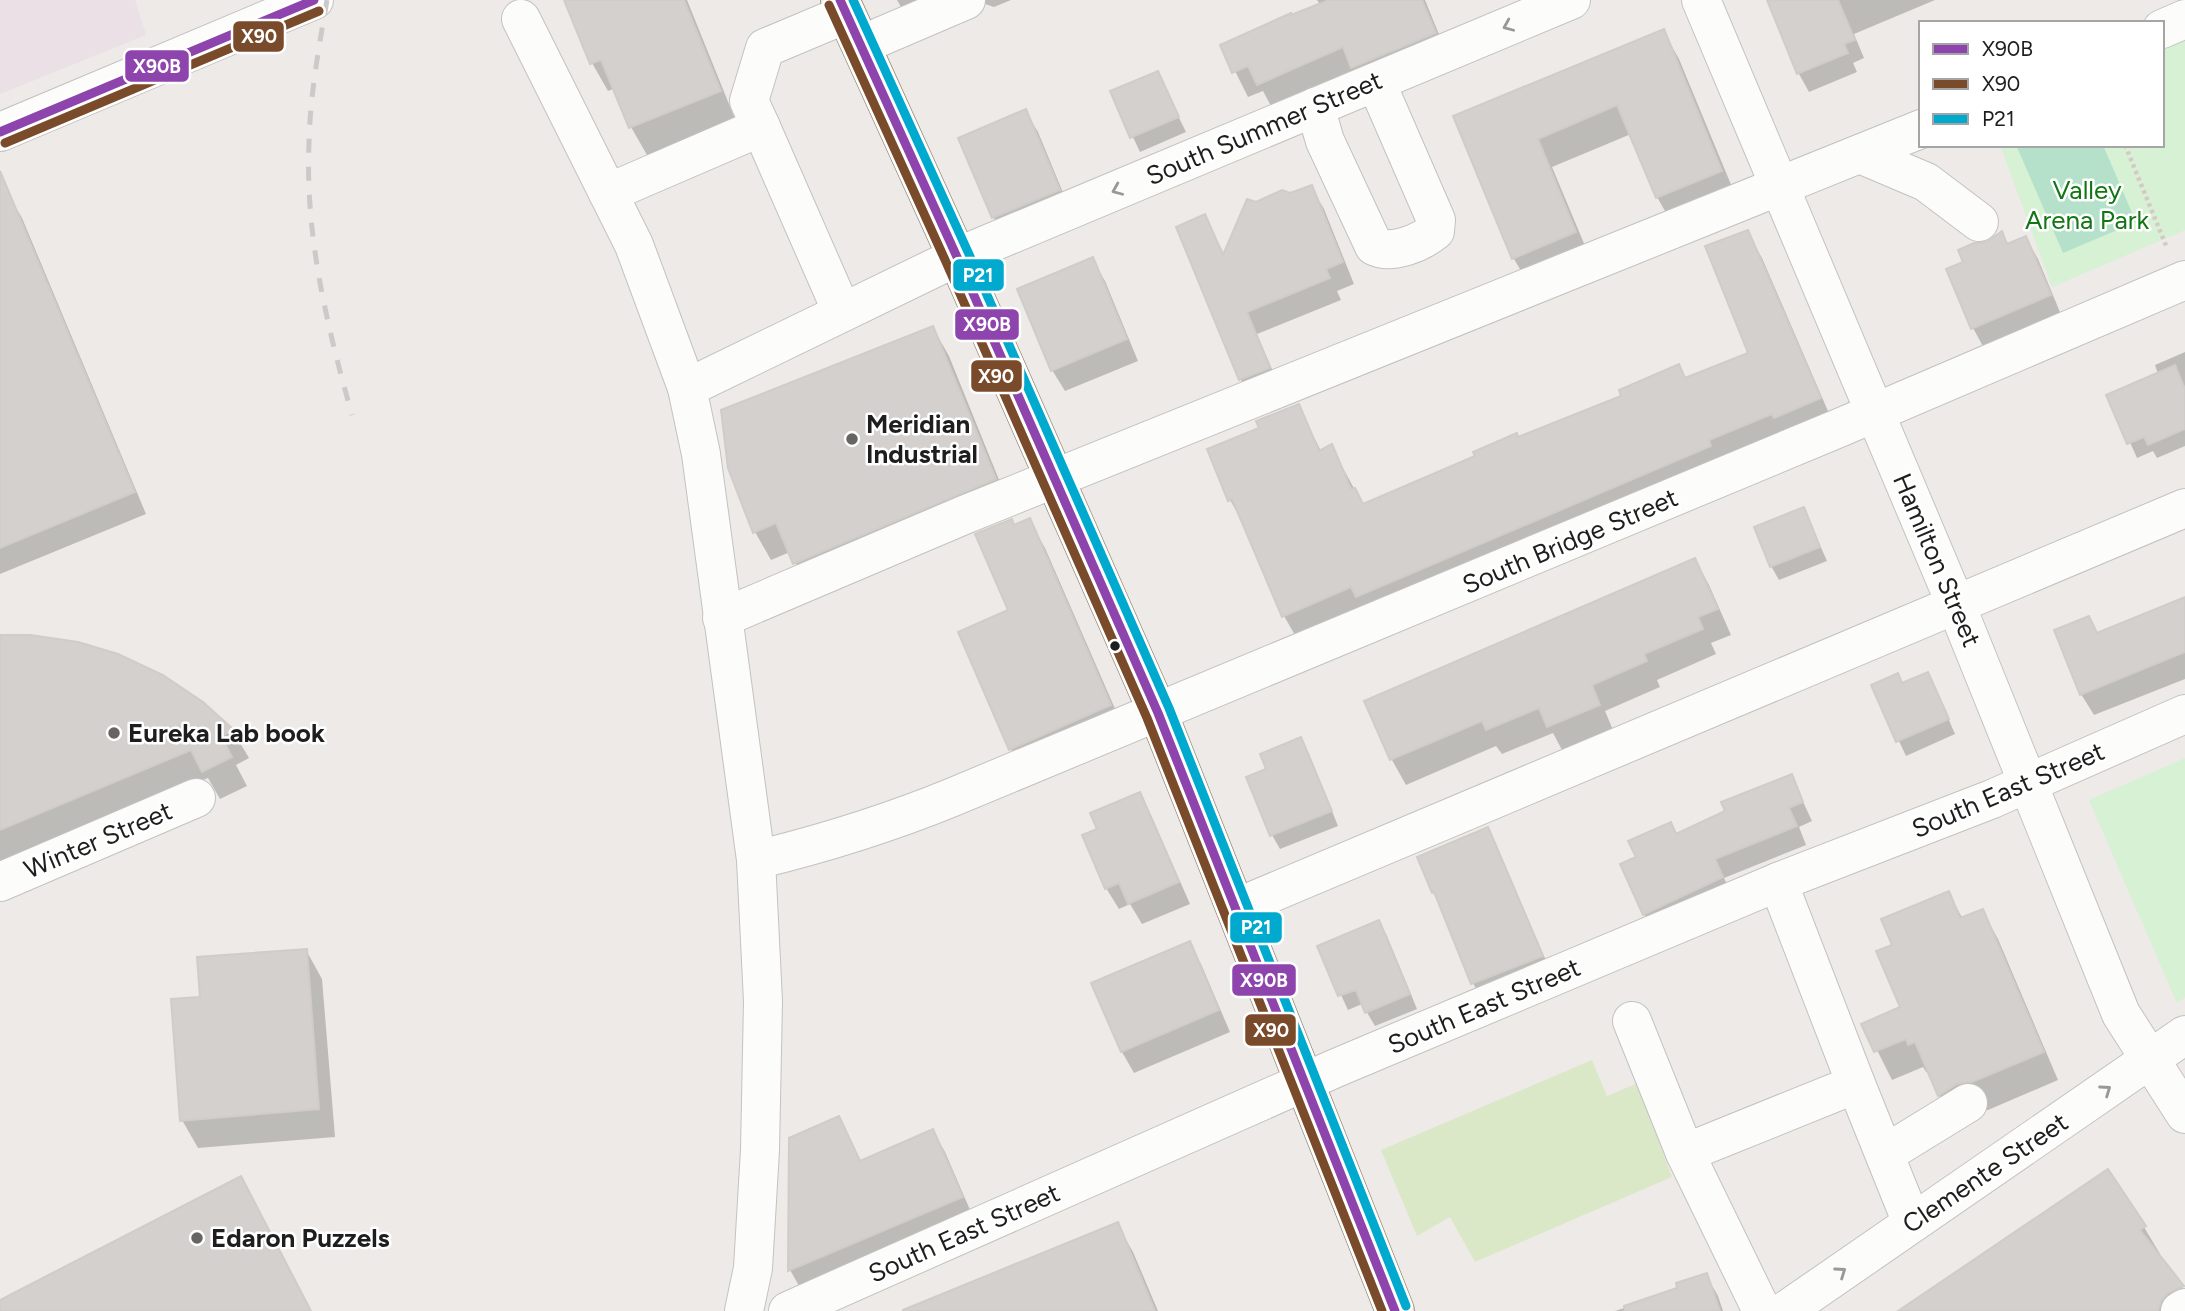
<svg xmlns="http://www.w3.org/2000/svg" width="2185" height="1311" font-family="Figtree,sans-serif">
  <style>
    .industrial { fill: #eae0e6 }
    .grass { fill: #dbe8c8 }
    .park { fill: #d7f1d4 }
    .pitch { fill: #b5e1cb }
    .shadow { fill: #0003 }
    .building { fill: #d3d0ce; stroke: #d0ccc8; stroke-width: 2 }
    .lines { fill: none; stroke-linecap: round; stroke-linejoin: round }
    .minor-casing { stroke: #c4c2c1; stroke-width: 40 }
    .major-casing { stroke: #a29685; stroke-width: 40 }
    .path { stroke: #d6c8c6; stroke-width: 4.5; stroke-dasharray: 3.5 3.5; stroke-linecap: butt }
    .minor { stroke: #fcfcfb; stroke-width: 38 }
    .major { stroke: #f0ebe5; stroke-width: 38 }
    .rail { stroke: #cacac9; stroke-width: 5; stroke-dasharray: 14 14; stroke-linecap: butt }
    .bus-1-casing { stroke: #fff; stroke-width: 14 }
    .bus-2-casing { stroke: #fff; stroke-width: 14 }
    .bus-3-casing { stroke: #fff; stroke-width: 14 }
    .bus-1 { stroke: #8e44ad; stroke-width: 9 }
    .bus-2 { stroke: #7a4b2a; stroke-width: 9 }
    .bus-3 { stroke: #00a9ce; stroke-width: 9 }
    .oneway { stroke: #989898 }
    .poi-dot { fill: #666564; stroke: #fff; stroke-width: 2.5 }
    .bus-dot { fill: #1e1e1e; stroke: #fff; stroke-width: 2.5 }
    .labels { text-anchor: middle; stroke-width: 5; stroke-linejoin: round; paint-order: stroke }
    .street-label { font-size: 26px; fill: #1e1e1e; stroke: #fff }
    .park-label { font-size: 26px; fill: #127713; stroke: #fff }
    .poi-label { font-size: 26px; font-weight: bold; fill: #1e1e1e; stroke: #fff; text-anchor: start }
    .line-badge { stroke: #fff; stroke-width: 2.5 }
    .badge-label { font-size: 19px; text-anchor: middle; font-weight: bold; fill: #fff }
  </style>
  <rect width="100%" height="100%" fill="#edeae7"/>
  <polygon class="industrial" points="0,0 135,0 146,35 0,94"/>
  <polygon class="grass" points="1592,1060 1607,1096 1638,1083 1672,1177 1475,1262 1450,1217 1417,1236 1381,1150"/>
  <g class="park">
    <polygon points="2185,23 2185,230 2052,287 2000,145 2162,145 2162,32"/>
    <polygon points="2185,758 2185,997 2177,1003 2089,800"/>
  </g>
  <polygon class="pitch" points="2016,145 2103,145 2136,222 2063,253"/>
  <g class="shadow">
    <polygon points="577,0 687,0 735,119 647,155 631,127 615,88 608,91 592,63 568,4"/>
    <polygon points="897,0 1011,0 994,7 985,4 973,5 914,30"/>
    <polygon points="1317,0 1425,0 1449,59 1273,110 1263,91 1248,97 1222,45 1319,3"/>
    <polygon points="1768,0 1935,0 1854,34 1864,58 1853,63 1857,72 1809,92 1799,74"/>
    <polygon points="1663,31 1679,59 1737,199 1673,225 1657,197 1631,134 1552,167 1591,260 1530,286 1514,259 1455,117"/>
    <polygon points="1157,73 1186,132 1140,152 1112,92"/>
    <polygon points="1025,111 1038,132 1071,212 1006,239 994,218 960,139"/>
    <polygon points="1311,187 1324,209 1354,284 1337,291 1341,300 1257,334 1281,390 1253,401 1241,380 1179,228 1205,217 1225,256 1256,204"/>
    <polygon points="9,196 22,218 146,514 0,574 0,200"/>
    <polygon points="1747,232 1762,258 1834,425 1299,642 1284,616 1245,526 1230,500 1261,429 1298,406 1321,451 1331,446 1363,505 1518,439 1686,380 1750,354"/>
    <polygon points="2002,234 2009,245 2026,238 2038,259 2062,317 1985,350 1973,328 1966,263"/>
    <polygon points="1092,260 1105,281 1138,361 1065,391 1052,370"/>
    <polygon points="933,328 949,356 1010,507 810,591 790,552 771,560 755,532"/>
    <polygon points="2185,352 2185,446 2157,458 2153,451 2137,458 2109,396 2158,374 2155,365"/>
    <polygon points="1804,509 1827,561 1779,580 1771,566"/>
    <polygon points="1029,520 1045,548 1126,734 1027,777 1011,749 1014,527"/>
    <polygon points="1695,560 1709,585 1731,635 1711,643 1716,654 1657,680 1660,687 1605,711 1613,730 1563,752 1553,733 1502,754 1496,746 1406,785 1392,760 1367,702"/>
    <polygon points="2185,599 2185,679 2094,715 2081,694 2089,618 2098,634"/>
    <polygon points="0,638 183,689 233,731 249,758 236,765 247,786 220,799 208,778 0,864"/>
    <polygon points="1902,685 1935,688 1955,734 1906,756 1873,686"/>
    <polygon points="1301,739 1309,754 1338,826 1280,849 1272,835 1268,770"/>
    <polygon points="1791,776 1812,821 1799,827 1806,845 1724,878 1733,897 1655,933 1644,914 1676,836 1727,812"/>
    <polygon points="1139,794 1151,815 1190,904 1142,924 1130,904 1119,909 1106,888 1100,830"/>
    <polygon points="1488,829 1496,844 1550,970 1481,998 1473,983 1442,906 1433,892 1419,858"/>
    <polygon points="1948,893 1963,919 1982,911 1998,939 2058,1080 1988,1110 1973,1112 1955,1123 1939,1095 1929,1071 1926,1072 1923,1067 1892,1080 1864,1024 1902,1008 1895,946"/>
    <polygon points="1379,922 1387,936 1417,1009 1375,1026 1362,1004 1348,1010 1319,947"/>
    <polygon points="1189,943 1201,964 1230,1032 1134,1073 1122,1052 1093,984"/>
    <polygon points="306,950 322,979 335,1137 198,1148 182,1120 202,998"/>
    <polygon points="839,1118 861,1162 933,1131 945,1152 974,1219 802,1291 790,1270"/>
    <polygon points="1117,1224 1133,1252 1158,1311 905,1311"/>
    <polygon points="2144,1227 2160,1254 2157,1255 2185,1292 2185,1311 1901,1311"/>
    <polygon points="1706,1275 1718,1296 1723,1311 1615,1311 1680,1289"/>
  </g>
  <g class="building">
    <polygon points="564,0 684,0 721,91 629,128 601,60 590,64"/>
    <polygon points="1329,0 1422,0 1436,33 1351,68 1343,47 1257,85 1248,66 1232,73 1220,45 1291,13 1291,15"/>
    <polygon points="1767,0 1838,0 1855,40 1844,44 1848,53 1797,74"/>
    <polygon points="1664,29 1722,171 1656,198 1617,105 1538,139 1576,232 1512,259 1453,116"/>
    <polygon points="1158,71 1179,117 1130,138 1110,91"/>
    <polygon points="1026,109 1060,190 992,218 958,138"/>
    <polygon points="0,171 135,492 0,548"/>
    <polygon points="1312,185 1343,262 1326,269 1330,278 1247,312 1270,368 1239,380 1176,227 1205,214 1223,255 1247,199 1256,202 1282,190 1290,193"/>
    <polygon points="1748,230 1821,398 1774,418 1772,414 1709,440 1711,446 1356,597 1351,587 1282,617 1232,499 1228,501 1207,449 1259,428 1256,421 1299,404 1319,451 1332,444 1351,489 1355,488 1363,504 1475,456 1473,452 1517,433 1518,437 1621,396 1619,390 1679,364 1685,378 1748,353 1705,246"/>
    <polygon points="2002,231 2007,244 2026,236 2051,295 1971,329 1946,269 1963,262 1958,250 1974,243 1987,242"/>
    <polygon points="1093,257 1127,339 1051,371 1017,289"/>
    <polygon points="933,326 996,479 793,564 776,523 753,533 728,468 721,410"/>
    <polygon points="2175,365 2185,389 2185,429 2148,445 2144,437 2127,444 2106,395"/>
    <polygon points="1804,507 1820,547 1770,567 1754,527"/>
    <polygon points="1030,518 1111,705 1009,750 958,632 1008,610 975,534 1012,519 1014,525"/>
    <polygon points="1695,558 1718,609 1698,617 1703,629 1644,654 1647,661 1592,685 1600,705 1547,727 1539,708 1486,730 1482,721 1390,760 1364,701"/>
    <polygon points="2185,597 2185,652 2080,695 2054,630 2089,616 2097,633"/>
    <polygon points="0,635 30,635 78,642 118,654 163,675 203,702 234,730 221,736 232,757 202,772 191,750 0,830"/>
    <polygon points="1928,672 1949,719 1896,742 1871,685 1898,673 1902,683"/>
    <polygon points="1301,737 1332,811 1270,836 1246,777 1266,769 1260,754"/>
    <polygon points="1792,774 1803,802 1789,808 1797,826 1715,859 1723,877 1643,915 1620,864 1636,857 1628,841 1671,822 1676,834 1725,811 1721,802"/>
    <polygon points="1140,792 1179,882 1128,904 1119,883 1105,889 1082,835 1097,829 1090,813"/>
    <polygon points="1488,827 1543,956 1471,984 1434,892 1432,893 1417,857"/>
    <polygon points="1949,891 1960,918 1983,909 2044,1052 1972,1082 1957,1084 1938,1096 1915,1042 1908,1045 1906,1039 1874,1052 1861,1024 1900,1007 1876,951 1892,945 1881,919"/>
    <polygon points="1379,920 1410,994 1365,1013 1356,990 1338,996 1317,946"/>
    <polygon points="1190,941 1219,1010 1121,1052 1091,983"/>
    <polygon points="307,949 319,1109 180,1121 171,999 200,997 197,957"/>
    <polygon points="839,1116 860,1161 933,1129 963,1197 788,1271 789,1138"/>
    <polygon points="2108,1169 2146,1226 2140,1230 2184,1286 2168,1293 2161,1301 2158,1311 1898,1311"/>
    <polygon points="241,1176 311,1311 0,1311 0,1300"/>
    <polygon points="1118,1222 1155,1311 903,1311 903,1310"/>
    <polygon points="1707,1273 1720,1311 1625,1311 1624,1306 1677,1288 1676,1283"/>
  </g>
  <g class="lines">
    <g class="minor-casing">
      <g id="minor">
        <polyline points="1701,0 1956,605 2121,1014 2185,1114"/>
        <polyline points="521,19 634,245 687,388 701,454 756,860 763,1001 760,1150 753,1268 744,1311"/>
        <polyline points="2162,29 2185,19"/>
        <polyline points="861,45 966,0"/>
        <path d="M1315 107 1325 141 1374 246C1392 255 1420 243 1435 231L1436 220 1376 82"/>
        <polyline points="761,127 842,312"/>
        <polyline points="0,132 314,0"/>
        <polyline points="1860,154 1926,182 1979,222"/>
        <polyline points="608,193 761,127 749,101 765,48 846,14"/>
        <polyline points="687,388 957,257 1571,0"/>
        <polyline points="722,618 964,515 1921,129"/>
        <path d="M756 860C826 843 887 824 953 797L1839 428 2185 280"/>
        <polyline points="0,882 196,798"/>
        <polyline points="1778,882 1856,1084 1912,1223"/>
        <polyline points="1236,908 2185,508"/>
        <polyline points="1632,1021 1685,1153 1856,1084"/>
        <polyline points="1685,1153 1762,1311"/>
        <polyline points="1885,1154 1968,1103"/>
        <polyline points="788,1311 1336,1068 1778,882 1992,799 2185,714"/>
        <polyline points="1785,1311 2185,1035"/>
        <polyline points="2180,1311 2185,1308"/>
      </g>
    </g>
    <g class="major-casing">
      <polyline id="major" points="840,0 957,257 1158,713 1395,1311"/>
    </g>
    <polyline class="path" points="2125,145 2167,248"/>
    <use href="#minor" class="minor"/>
    <use href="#major" class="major"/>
    <path class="rail" d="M327 0C319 47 310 95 309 143 305 236 327 326 352 415"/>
    <g class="bus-1-casing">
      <g id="bus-1">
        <polyline points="840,0 957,257 1158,713 1395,1311"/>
        <polyline points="0,132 314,0"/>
      </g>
    </g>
    <g class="bus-2-casing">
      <g id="bus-2">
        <polyline points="829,5 946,262 1147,718 1382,1311"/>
        <polyline points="5,143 319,11"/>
      </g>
    </g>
    <g class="bus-3-casing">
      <polyline id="bus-3" points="853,0 968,252 1169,708 1406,1306"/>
    </g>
    <use href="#bus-1" class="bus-1"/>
    <use href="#bus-2" class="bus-2"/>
    <use href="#bus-3" class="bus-3"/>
  </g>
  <defs><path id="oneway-chevron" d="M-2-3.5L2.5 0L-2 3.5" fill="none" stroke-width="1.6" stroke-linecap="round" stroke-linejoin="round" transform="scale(1.75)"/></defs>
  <g class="oneway">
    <use href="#oneway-chevron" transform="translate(1508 26) rotate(157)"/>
    <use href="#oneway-chevron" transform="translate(1117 190) rotate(157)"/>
    <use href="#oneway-chevron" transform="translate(2106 1090) rotate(-35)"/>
    <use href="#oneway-chevron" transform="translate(1841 1272) rotate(-35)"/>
  </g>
  <g class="poi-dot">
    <circle cx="852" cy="439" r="7"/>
    <circle cx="114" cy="733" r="7"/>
    <circle cx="197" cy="1238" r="7"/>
  </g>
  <circle class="bus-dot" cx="1115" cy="646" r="6"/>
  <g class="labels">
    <g class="street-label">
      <text transform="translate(1264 128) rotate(-23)" y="9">South Summer Street</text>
      <text transform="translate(1570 541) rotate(-23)" y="9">South Bridge Street</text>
      <text transform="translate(1937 560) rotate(67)" y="9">Hamilton Street</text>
      <text transform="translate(2008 790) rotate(-23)" y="9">South East Street</text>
      <text transform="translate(98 840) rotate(-23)" y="9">Winter Street</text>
      <text transform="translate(1484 1006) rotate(-23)" y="9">South East Street</text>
      <text transform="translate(1985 1173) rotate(-34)" y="9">Clemente Street</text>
      <text transform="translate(964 1233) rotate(-24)" y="9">South East Street</text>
    </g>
    <g class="park-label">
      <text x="2087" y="199">Valley<tspan x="2087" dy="30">Arena Park</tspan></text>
    </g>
    <g class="poi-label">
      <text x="866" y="433">Meridian<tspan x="866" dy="30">Industrial</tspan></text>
      <text x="128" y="742">Eureka Lab book</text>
      <text x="211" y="1247">Edaron Puzzels</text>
    </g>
  </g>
  <g class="line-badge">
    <rect x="232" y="20" width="53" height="33" rx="7" fill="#7a4b2a"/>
    <rect x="124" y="49" width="66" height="34" rx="7" fill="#8e44ad"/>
    <rect x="952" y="258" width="53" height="34" rx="7" fill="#00a9ce"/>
    <rect x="954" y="308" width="66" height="33" rx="7" fill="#8e44ad"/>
    <rect x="970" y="359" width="53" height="34" rx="7" fill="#7a4b2a"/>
    <rect x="1229" y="911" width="54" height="33" rx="7" fill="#00a9ce"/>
    <rect x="1231" y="963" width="66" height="34" rx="7" fill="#8e44ad"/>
    <rect x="1244" y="1013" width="53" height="34" rx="7" fill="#7a4b2a"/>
  </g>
  <g class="badge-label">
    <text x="259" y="43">X90</text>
    <text x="157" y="73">X90B</text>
    <text x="978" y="282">P21</text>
    <text x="987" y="331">X90B</text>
    <text x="996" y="383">X90</text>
    <text x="1256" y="934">P21</text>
    <text x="1264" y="987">X90B</text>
    <text x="1271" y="1037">X90</text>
  </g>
  <rect x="1919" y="21" width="245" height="126" fill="#ffffff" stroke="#a5a5a5" stroke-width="2"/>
  <rect x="1933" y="44" width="35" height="10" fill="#8e44ad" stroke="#a5a5a5" stroke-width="2"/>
  <text x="1982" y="56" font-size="21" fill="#1e1e1e">X90B</text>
  <rect x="1933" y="79" width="35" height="10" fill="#7a4b2a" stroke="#a5a5a5" stroke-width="2"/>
  <text x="1982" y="91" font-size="21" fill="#1e1e1e">X90</text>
  <rect x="1933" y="114" width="35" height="10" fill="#00a9ce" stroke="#a5a5a5" stroke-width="2"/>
  <text x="1982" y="126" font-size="21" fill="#1e1e1e">P21</text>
</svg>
